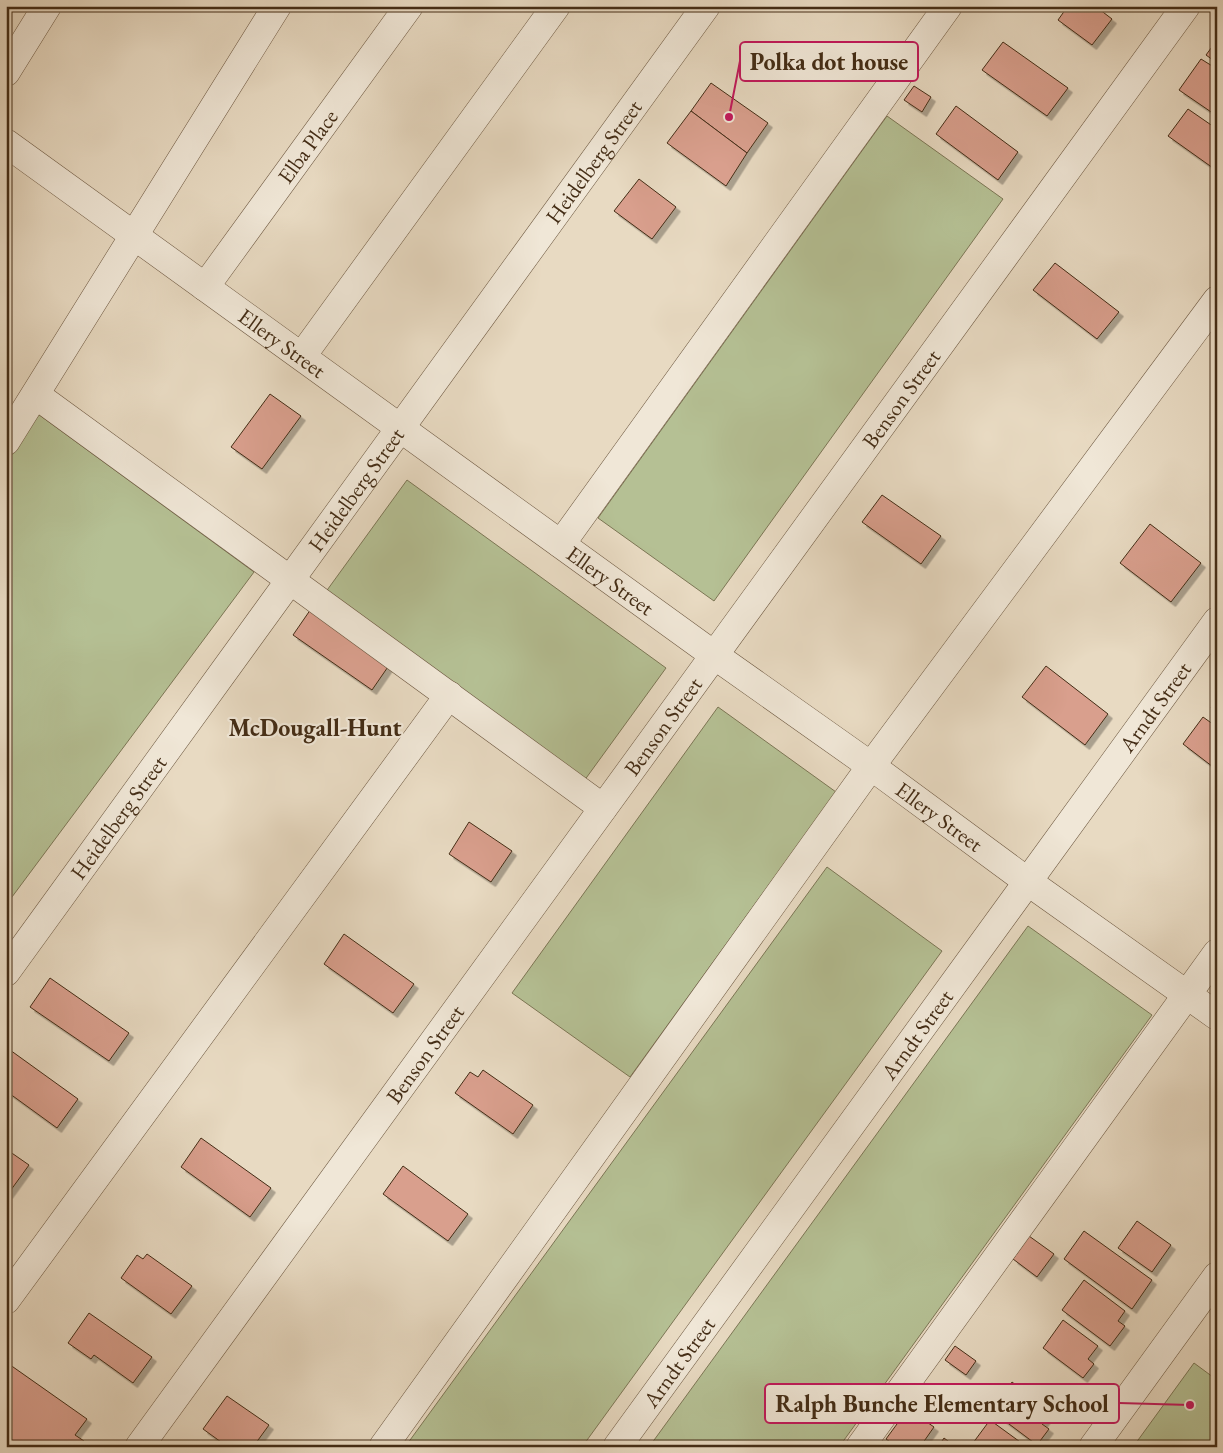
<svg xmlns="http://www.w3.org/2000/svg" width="1223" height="1453" font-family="'EB Garamond',serif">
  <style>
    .green { fill: #b5c094; stroke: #7c7655 }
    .building { fill: #d99f8d; stroke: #442d16; filter: url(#shadow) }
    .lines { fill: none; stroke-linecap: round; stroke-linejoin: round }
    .minor-casing { stroke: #6d5841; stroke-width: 29 }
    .minor { stroke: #f0e7d7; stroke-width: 28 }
    .labels { text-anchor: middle; stroke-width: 4.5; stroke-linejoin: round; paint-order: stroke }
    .street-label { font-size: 22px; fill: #442d16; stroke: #f0e7d7 }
    .neighbourhood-label { font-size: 24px; font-weight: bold; fill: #442d16; stroke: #f0e7d7 }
    .leader { fill: none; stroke: #c2185b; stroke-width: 2 }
    .callout-dot { fill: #c2185b; stroke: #f0e7d7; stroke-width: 2 }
    .callout { fill: #f0e7d7; stroke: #c2185b; stroke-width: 2 }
    .callout-label { font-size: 24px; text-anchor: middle; font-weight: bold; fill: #442d16 }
  </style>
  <defs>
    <filter id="shadow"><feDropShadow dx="4.5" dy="4.5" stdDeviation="0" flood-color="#0004"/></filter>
  </defs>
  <rect width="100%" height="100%" fill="#e8dac2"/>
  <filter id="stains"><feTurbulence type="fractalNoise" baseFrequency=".004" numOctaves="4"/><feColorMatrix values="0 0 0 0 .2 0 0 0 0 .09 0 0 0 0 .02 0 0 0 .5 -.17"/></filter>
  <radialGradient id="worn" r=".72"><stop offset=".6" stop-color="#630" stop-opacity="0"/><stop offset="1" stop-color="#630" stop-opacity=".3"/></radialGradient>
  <g class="green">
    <polygon points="887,116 1003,199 714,601 598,518"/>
    <polygon points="38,414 254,572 6,905 6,464"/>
    <polygon points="407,480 666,668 584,781 325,593"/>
    <polygon points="718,707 836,792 630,1077 512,993"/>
    <polygon points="827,867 942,951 582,1447 405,1447"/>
    <polygon points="1028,926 1152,1015 839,1447 649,1447"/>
    <polygon points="1194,1363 1217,1380 1217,1447 1133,1447"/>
  </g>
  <g class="building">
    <polygon points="1068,6 1095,6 1112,19 1092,45 1058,20"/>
    <polygon points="1217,40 1217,63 1206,55"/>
    <polygon points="1003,42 1068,88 1047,116 982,70"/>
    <polygon points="1201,59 1217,69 1217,116 1179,90"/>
    <polygon points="711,83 768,123 747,153 691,111"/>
    <polygon points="914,86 931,97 922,112 904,100"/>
    <polygon points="956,106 1018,152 998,180 936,134"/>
    <polygon points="1188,109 1217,129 1217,163 1213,168 1168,136"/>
    <polygon points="691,111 747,153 726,186 667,143"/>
    <polygon points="639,179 676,207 652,239 614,211"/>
    <polygon points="1055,263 1119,312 1097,339 1033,290"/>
    <polygon points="270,394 301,416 262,469 231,447"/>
    <polygon points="882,495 941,536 921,564 862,522"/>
    <polygon points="1150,524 1201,563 1171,602 1120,563"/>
    <polygon points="313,606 392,661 372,690 293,635"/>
    <polygon points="1046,666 1108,714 1085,745 1022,697"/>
    <polygon points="1217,699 1217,712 1211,708"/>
    <polygon points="1203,717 1217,727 1217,770 1183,744"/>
    <polygon points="469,822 512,851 491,882 449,854"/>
    <polygon points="344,934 414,984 393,1013 324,964"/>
    <polygon points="50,978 129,1033 109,1061 30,1007"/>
    <polygon points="10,1050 78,1099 57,1128 6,1091 6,1055"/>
    <polygon points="483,1070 533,1105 513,1134 455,1093 470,1072 478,1077"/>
    <polygon points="201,1138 271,1188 250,1217 181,1167"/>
    <polygon points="6,1149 29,1165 8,1194 6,1193"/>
    <polygon points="403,1166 468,1214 448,1241 383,1194"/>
    <polygon points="1137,1221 1171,1245 1152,1272 1118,1248"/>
    <polygon points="1084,1231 1152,1280 1132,1309 1064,1259"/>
    <polygon points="1029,1236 1054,1254 1037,1277 1013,1259"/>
    <polygon points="147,1254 192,1286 171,1314 121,1278 137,1255 143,1259"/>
    <polygon points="1084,1280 1125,1311 1118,1321 1125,1326 1110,1346 1062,1310"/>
    <polygon points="89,1313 152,1357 133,1383 94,1355 91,1359 68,1343"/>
    <polygon points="1063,1320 1098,1346 1088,1359 1094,1364 1083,1378 1043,1348"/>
    <polygon points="955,1346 976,1361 966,1375 945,1360"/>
    <polygon points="6,1362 87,1419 75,1435 84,1441 80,1447 6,1447"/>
    <polygon points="1012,1382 1051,1412 1042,1424 1049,1429 1037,1445 997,1415 1009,1398 1004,1394"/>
    <polygon points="227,1396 269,1425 253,1447 228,1447 203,1429"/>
    <polygon points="908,1409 934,1427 920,1447 897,1447 886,1439"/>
    <polygon points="990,1420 1027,1447 970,1447"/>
    <polygon points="944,1438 956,1447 938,1447"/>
  </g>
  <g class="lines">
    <g class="minor-casing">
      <g id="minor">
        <polyline points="6,72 47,6"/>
        <path id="s1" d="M6 143 714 655 871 766 1027 881 1217 1016"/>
        <path id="s2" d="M205 287 409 6"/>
        <polyline points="302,356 556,6"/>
        <polyline points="36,395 603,808"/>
        <polyline points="6,441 277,6"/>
        <polyline points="561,544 948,6"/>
        <path id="s3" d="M6 972 706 6"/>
        <polyline points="6,1300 449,695"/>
        <path id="s4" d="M139 1447 1186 6"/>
        <polyline points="383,1447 871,766 1217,300"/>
        <path id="s5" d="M617 1447 1217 621"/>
        <polyline points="860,1447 1217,953"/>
        <polyline points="1093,1447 1217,1276"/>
      </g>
    </g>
    <use href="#minor" class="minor"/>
  </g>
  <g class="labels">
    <g class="street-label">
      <text dy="8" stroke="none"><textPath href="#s2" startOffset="174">Elba Place</textPath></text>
      <text dy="8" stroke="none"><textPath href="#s3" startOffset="1001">Heidelberg Street</textPath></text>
      <text dy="8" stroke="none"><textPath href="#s1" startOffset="341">Ellery Street</textPath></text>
      <text dy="8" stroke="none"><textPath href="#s4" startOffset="1296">Benson Street</textPath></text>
      <text dy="8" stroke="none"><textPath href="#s3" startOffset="596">Heidelberg Street</textPath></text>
      <text dy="8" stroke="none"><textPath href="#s1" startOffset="746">Ellery Street</textPath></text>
      <text dy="8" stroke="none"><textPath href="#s5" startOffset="915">Arndt Street</textPath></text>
      <text dy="8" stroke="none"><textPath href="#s4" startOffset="891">Benson Street</textPath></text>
      <text dy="8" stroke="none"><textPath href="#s3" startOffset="191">Heidelberg Street</textPath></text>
      <text dy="8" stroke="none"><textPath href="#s1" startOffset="1151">Ellery Street</textPath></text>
      <text dy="8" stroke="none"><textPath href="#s5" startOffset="510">Arndt Street</textPath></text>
      <text dy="8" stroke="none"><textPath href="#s4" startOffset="486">Benson Street</textPath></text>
      <text dy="8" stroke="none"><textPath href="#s5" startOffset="105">Arndt Street</textPath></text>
    </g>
    <g class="neighbourhood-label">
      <text x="315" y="736">McDougall-Hunt</text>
    </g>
  </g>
  <path class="leader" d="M729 117L740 61M1190 1405L1119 1403"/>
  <g class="callout-dot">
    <circle cx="729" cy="117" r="5"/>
    <circle cx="1190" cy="1405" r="5"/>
  </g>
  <g class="callout">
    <rect x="740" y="42" width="178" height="39" rx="5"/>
    <rect x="765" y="1384" width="354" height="39" rx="5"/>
  </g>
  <g class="callout-label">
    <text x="829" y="70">Polka dot house</text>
    <text x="942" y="1412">Ralph Bunche Elementary School</text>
  </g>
  <rect width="1223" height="1453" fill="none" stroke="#e8dac2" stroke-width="25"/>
  <rect x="8" y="8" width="1208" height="1438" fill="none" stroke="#442d16" stroke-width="2.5"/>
  <rect x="12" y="12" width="1198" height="1428" fill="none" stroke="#442d16"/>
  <rect width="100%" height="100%" filter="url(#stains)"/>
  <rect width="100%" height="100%" fill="url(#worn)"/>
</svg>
